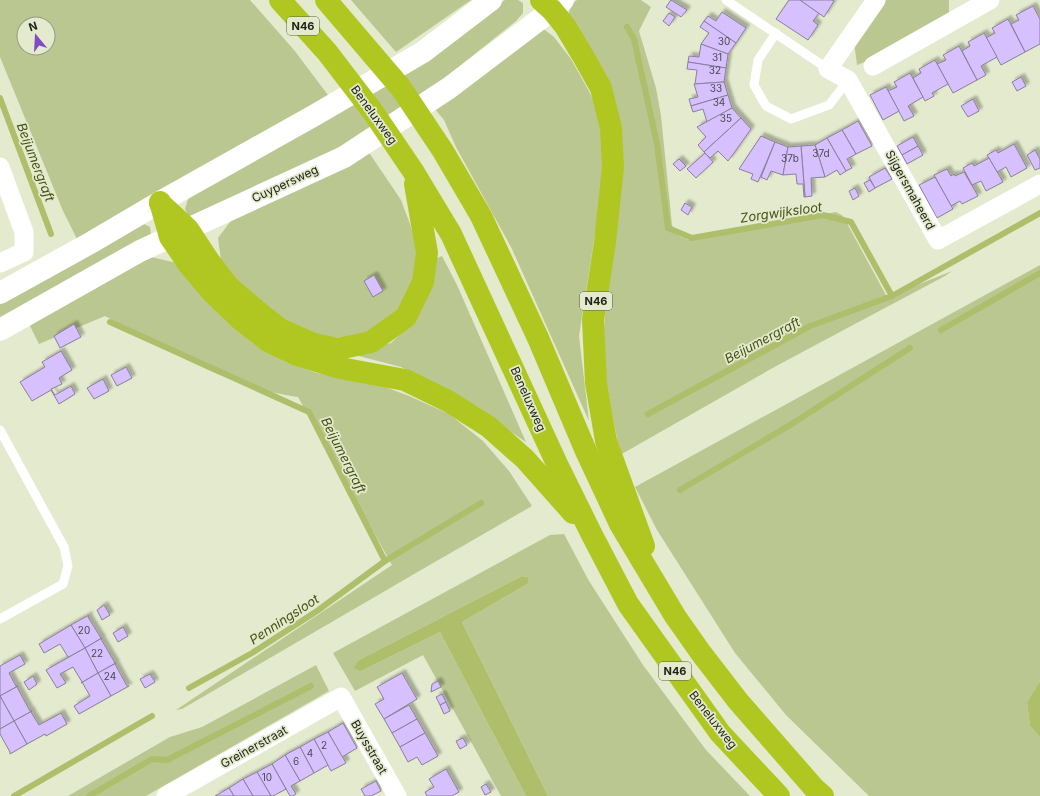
<svg xmlns="http://www.w3.org/2000/svg" width="1040" height="796" font-family="Inter,sans-serif">
  <style>
    .green { fill: #bbc790; fill-rule: evenodd }
    .water { fill: #aebe6a }
    .lines { fill: none; stroke-linecap: round; stroke-linejoin: round }
    .stream { stroke: #aebe6a; stroke-width: 6 }
    .building { fill: #d6c0fe; stroke: #89809a; filter: url(#shadow) }
    .lane { stroke: #fff; stroke-width: 9 }
    .street { stroke: #fff; stroke-width: 19 }
    .secondary { stroke: #fff; stroke-width: 22 }
    .highway { stroke: #b0c722; stroke-width: 22 }
    .labels { text-anchor: middle; stroke-width: 3.5; stroke-linejoin: round; paint-order: stroke }
    .number-label { font-size: 10px; fill: #4d4951 }
    .shield { fill: #e3eacd; stroke: #5a5d4e; stroke-width: 1 }
    .shield-label { font-size: 11px; font-weight: bold; fill: #1f2117 }
    .street-label { font-size: 12px; fill: #1f2117; stroke: #e3eacd }
    .water-label { font-size: 13px; font-style: italic; fill: #475113; stroke: #e3eacd }
  </style>
  <defs>
    <filter id="shadow"><feDropShadow dx="3.5" dy="-3.5" stdDeviation="1" flood-color="#0004"/></filter>
  </defs>
  <rect width="100%" height="100%" fill="#e3eacd"/>
  <g class="green">
    <path d="M0 0H250L294 50 331 99 77 239 63 211 0 57ZM24 24H48V48H24Z"/>
    <polygon points="351,0 471,0 396,52"/>
    <polygon points="505,0 518,0 523,3 523,13 516,21 446,77 349,142 249,194 189,218 185,209 188,199 194,191 421,59"/>
    <polygon points="577,0 641,0 651,7 639,31 656,88 661,116 672,225 677,235 688,240 836,212 843,216 887,297 952,271 945,276 778,365 620,455 605,373 603,341 617,157 568,15 572,4"/>
    <polygon points="886,0 949,0 949,13 872,59 857,65 854,42"/>
    <polygon points="541,27 554,37 571,59 590,93 598,112 605,148 596,227 579,336 589,421 512,249 456,147 444,120 434,108"/>
    <polygon points="368,151 401,200 410,224 417,248 417,270 407,301 383,328 361,337 320,338 280,322 229,277 221,260 218,238 233,218"/>
    <polygon points="144,224 150,227 151,235 0,320 0,303"/>
    <path d="M147 256 177 263 253 343 286 362 317 373 377 384 409 396 449 414 483 441 509 471 532 506 421 570 182 709 176 710 392 565 298 397C229 388 164 348 105 316L39 344 29 324Z"/>
    <polygon points="442,256 457,285 526,442 460,398 401,367 351,354 391,343 417,318 437,258"/>
    <polygon points="1040,265 1040,681 1027,702 1030,726 1040,737 1040,796 869,796 786,715 735,653 657,530 635,487"/>
    <polygon points="564,534 589,581 643,665 706,750 750,796 548,796 462,622 529,583 528,577 522,576 359,660 361,671 440,632 526,796 501,796 423,655 355,691 333,653 550,535"/>
    <polygon points="316,665 329,691 146,796 68,796 170,737 202,727"/>
  </g>
  <g class="water">
    <polygon points="522,576 528,577 529,583 462,622 548,796 526,796 440,632 361,671 354,668 359,660"/>
    <polygon points="1040,681 1040,737 1030,726 1027,702"/>
  </g>
  <g class="lines">
    <g class="stream">
      <polyline points="627,27 634,39 657,144 668,228 692,238 823,215 851,222 892,296"/>
      <polyline points="0,98 51,234"/>
      <polyline points="110,322 309,412 385,561"/>
      <polyline points="941,330 1040,273"/>
      <polyline points="648,414 810,326 892,296 1040,213"/>
      <polyline points="680,490 790,425 910,348"/>
      <polyline points="189,688 252,653 317,611 385,561 481,503"/>
      <polyline points="14,796 152,716"/>
      <polyline points="89,796 152,759 167,760 311,686"/>
    </g>
  </g>
  <g class="building">
    <polygon points="671,0 687,10 681,17 666,7"/>
    <polygon points="789,0 800,0 819,13 813,21 818,25 808,40 776,19"/>
    <polygon points="800,0 832,0 834,1 824,17"/>
    <polygon points="1033,6 1040,19 1040,44 1025,52 1011,24 1019,20 1016,15"/>
    <polygon points="722,12 746,28 736,43 704,21 708,16 716,21"/>
    <polygon points="669,13 675,17 669,26 663,21"/>
    <polygon points="1008,19 1025,52 1001,65 986,38 995,33 992,28"/>
    <polygon points="704,21 736,43 728,54 701,44 709,33 700,27"/>
    <polygon points="984,33 997,57 981,66 986,75 977,80 962,51 970,46 968,42"/>
    <polygon points="701,44 728,54 726,68 688,62 689,56 699,57"/>
    <polygon points="959,46 977,80 953,93 937,64 946,60 943,55"/>
    <polygon points="935,60 948,84 932,93 934,96 925,101 913,78 921,73 919,69"/>
    <polygon points="688,62 726,68 724,82 695,84 697,70 687,69"/>
    <polygon points="910,73 923,97 908,106 914,116 904,121 888,91 897,87 894,82"/>
    <polygon points="1021,77 1026,86 1017,91 1012,82"/>
    <polygon points="724,82 728,95 691,106 689,99 698,97 694,84"/>
    <polygon points="886,87 899,111 883,120 870,95"/>
    <polygon points="728,95 732,108 707,122 703,109 693,112 691,106"/>
    <polygon points="973,99 979,111 968,117 961,106"/>
    <polygon points="732,108 741,118 704,152 698,145 706,137 697,127"/>
    <polygon points="741,118 751,129 734,153 728,161 718,151 710,158 704,152"/>
    <polygon points="858,121 872,146 856,154 842,130"/>
    <polygon points="842,130 856,154 847,159 852,168 846,171 827,138"/>
    <polygon points="761,136 775,142 758,182 751,179 753,174 739,169"/>
    <polygon points="913,137 918,146 902,155 897,146"/>
    <polygon points="827,138 846,171 840,175 837,170 825,177 815,145"/>
    <polygon points="775,142 788,147 783,175 771,171 767,180 761,177"/>
    <polygon points="1014,144 1027,168 1011,177 1006,167 997,172 987,155 996,150 998,153"/>
    <polygon points="815,145 825,177 811,178 812,196 805,197 801,146"/>
    <polygon points="801,146 805,197 804,197 803,184 797,184 796,174 783,175 788,147"/>
    <polygon points="918,146 923,155 907,164 902,155"/>
    <polygon points="1035,150 1040,159 1040,168 1035,170 1027,155"/>
    <polygon points="705,153 713,162 696,178 687,169"/>
    <polygon points="989,158 1003,182 986,191 981,181 972,185 963,168 972,163 974,166"/>
    <polygon points="679,159 686,166 680,171 673,164"/>
    <polygon points="885,168 892,179 875,188 869,177"/>
    <polygon points="947,169 951,176 954,174 955,176 964,172 978,196 962,204 960,201 951,206 934,175"/>
    <polygon points="935,177 953,209 937,218 919,185"/>
    <polygon points="870,180 875,188 869,192 864,183"/>
    <polygon points="855,188 859,196 853,200 849,191"/>
    <polygon points="685,203 692,207 688,215 681,210"/>
    <polygon points="374,275 383,291 373,297 364,281"/>
    <polygon points="74,324 81,337 60,348 54,336"/>
    <polygon points="61,351 72,370 59,378 62,384 51,389 55,395 71,386 75,394 59,404 51,390 32,401 20,382 45,367 42,362"/>
    <polygon points="126,367 132,378 117,386 111,375"/>
    <polygon points="103,379 109,391 94,399 87,388"/>
    <polygon points="104,605 110,615 102,620 97,610"/>
    <polygon points="89,615 88,617 101,638 102,638 85,648 71,625"/>
    <polygon points="71,625 85,648 67,658 68,657 60,644 44,653 39,644"/>
    <polygon points="123,627 128,636 118,642 113,633"/>
    <polygon points="102,638 101,639 115,663 116,663 98,673 85,648"/>
    <polygon points="85,648 98,673 81,683 82,682 73,667 60,674 66,683 57,688 46,670"/>
    <polygon points="20,655 25,664 9,673 16,686 18,686 0,696 0,666"/>
    <polygon points="116,663 115,664 127,686 129,686 111,696 98,673"/>
    <polygon points="98,673 111,696 79,714 74,706 90,696 82,682 81,683"/>
    <polygon points="402,673 417,699 384,719 375,704 384,699 377,687"/>
    <polygon points="150,674 155,682 145,688 140,679"/>
    <polygon points="33,676 37,684 29,690 24,682"/>
    <polygon points="438,681 441,687 431,692 432,684"/>
    <polygon points="18,686 17,687 30,711 32,711 14,721 0,696"/>
    <polygon points="442,694 446,702 440,705 436,697"/>
    <polygon points="0,696 14,721 0,729"/>
    <polygon points="446,702 450,711 444,714 440,705"/>
    <polygon points="409,705 417,719 392,733 384,719"/>
    <polygon points="32,711 31,712 39,725 61,713 67,724 46,736 45,734 27,744 14,721"/>
    <polygon points="417,719 425,733 400,747 392,733"/>
    <polygon points="14,721 27,744 10,754 10,752 0,734 0,729"/>
    <polygon points="343,723 357,748 342,757 328,732"/>
    <polygon points="328,732 346,763 331,771 314,739"/>
    <polygon points="425,733 438,756 422,765 417,757 408,762 400,747"/>
    <polygon points="463,738 467,745 460,749 456,741"/>
    <polygon points="314,739 328,765 314,773 300,747"/>
    <polygon points="300,747 314,773 300,781 285,755"/>
    <polygon points="285,755 300,781 291,786 296,794 293,796 290,796 272,764"/>
    <polygon points="272,764 286,789 273,796 271,796 257,772"/>
    <polygon points="446,769 459,792 452,796 427,796 425,792 434,787 429,779"/>
    <polygon points="257,772 271,796 253,796 243,779"/>
    <polygon points="243,779 253,796 234,796 229,788"/>
    <polygon points="376,781 381,791 371,796 365,796 361,789"/>
    <polygon points="486,784 491,792 485,795 481,787"/>
    <polygon points="229,788 234,796 215,796"/>
  </g>
  <g class="lines">
    <g class="lane">
      <polyline points="726,0 828,69"/>
      <polyline points="776,33 758,60 754,85 766,106 791,119 829,105 848,80"/>
      <polyline points="0,430 64,547 68,566 63,584 0,619"/>
    </g>
    <g class="street">
      <polyline points="876,0 828,69 848,80 938,240 1040,184"/>
      <polyline points="873,66 990,0"/>
      <polyline points="0,167 24,232 24,252 0,263"/>
      <polyline points="166,796 341,697 397,796"/>
    </g>
    <g class="secondary">
      <polyline points="0,293 92,242 160,202 315,115 423,52 491,0"/>
      <polyline points="0,330 140,251 344,157 449,88 552,10 563,0"/>
    </g>
    <g class="highway">
      <polyline points="280,0 327,52 373,112 413,171 451,234 557,464 591,533 628,604 720,733 779,796"/>
      <polyline points="326,0 401,88 443,151 481,216 538,338 585,449 620,524 675,616 701,653 738,701 814,788 823,796"/>
      <polyline points="541,0 552,10 565,26 583,56 601,88 611,128 613,167 605,242 593,320 596,383 606,441 644,546"/>
      <polyline points="160,202 170,237 189,265 211,291 240,319 268,341 297,355 340,368 405,380 448,401 489,427 525,459 573,513"/>
      <polyline points="160,203 188,229 209,261 228,286 256,310 280,329 314,344 338,349 371,342 406,317 423,282 427,253 415,184"/>
    </g>
  </g>
  <g class="labels">
    <g class="number-label">
      <text x="724" y="45">30</text>
      <text x="717" y="61">31</text>
      <text x="715" y="74">32</text>
      <text x="716" y="92">33</text>
      <text x="719" y="106">34</text>
      <text x="726" y="122">35</text>
      <text x="821" y="157">37d</text>
      <text x="790" y="162">37b</text>
      <text x="84" y="634">20</text>
      <text x="97" y="657">22</text>
      <text x="110" y="680">24</text>
      <text x="324" y="749">2</text>
      <text x="310" y="757">4</text>
      <text x="296" y="765">6</text>
      <text x="267" y="781">10</text>
    </g>
    <g class="shield">
      <rect x="287" y="17" width="32" height="18" rx="3"/>
      <rect x="580" y="292" width="32" height="18" rx="3"/>
      <rect x="659" y="662" width="32" height="18" rx="3"/>
    </g>
    <g class="shield-label">
      <text x="303" y="30">N46</text>
      <text x="596" y="305">N46</text>
      <text x="675" y="675">N46</text>
    </g>
    <g class="street-label">
      <text transform="translate(374 115) rotate(54)" y="4">Beneluxweg</text>
      <text transform="translate(285 184) rotate(-25)" y="4">Cuypersweg</text>
      <text transform="translate(910 190) rotate(61)" y="4">Sijgersmaheerd</text>
      <text transform="translate(528 399) rotate(66)" y="4">Beneluxweg</text>
      <text transform="translate(713 720) rotate(52)" y="4">Beneluxweg</text>
      <text transform="translate(254 747) rotate(-29)" y="4">Greinerstraat</text>
      <text transform="translate(369 747) rotate(60)" y="4">Buysstraat</text>
    </g>
    <g class="water-label">
      <text transform="translate(36 162) rotate(69)" y="5">Beijumergraft</text>
      <text transform="translate(781 212) rotate(-8)" y="5">Zorgwijksloot</text>
      <text transform="translate(762 340) rotate(-28)" y="5">Beijumergraft</text>
      <text transform="translate(344 455) rotate(63)" y="5">Beijumergraft</text>
      <text transform="translate(284 619) rotate(-33)" y="5">Penningsloot</text>
    </g>
  </g>
  <g transform="translate(36 36) rotate(342)"><circle r="19" fill="#e3eacd" stroke="#959a84"/>
  <path d="M0-3L7 15L0 10L-7 15Z" fill="#804bc3"/>
  <text y="-6" font-size="11" font-weight="bold" text-anchor="middle" fill="#1f2117">N</text>
  </g>
</svg>
